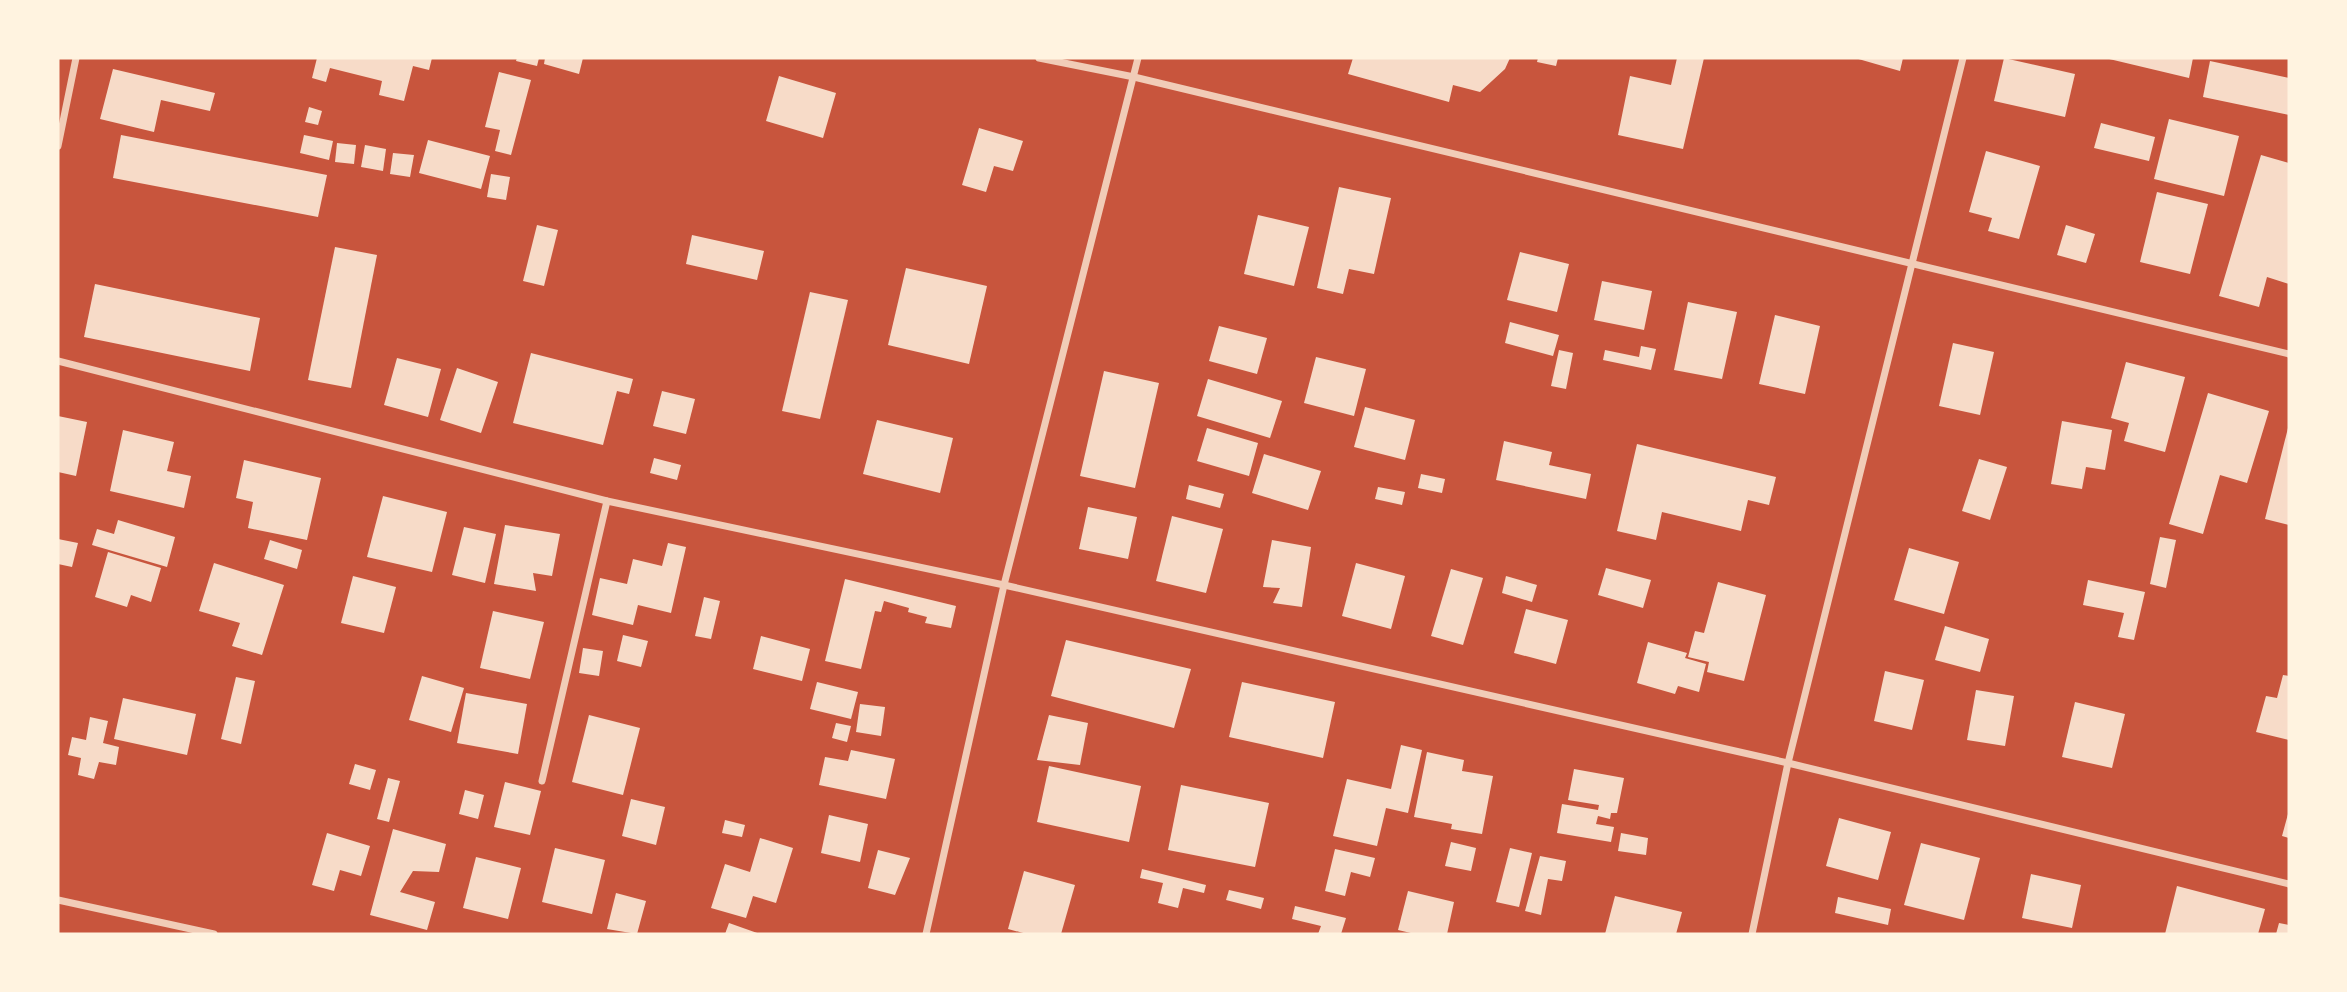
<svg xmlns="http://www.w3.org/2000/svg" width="2347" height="992" font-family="Helvetica,sans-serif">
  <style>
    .building { fill: #f7dbc8 }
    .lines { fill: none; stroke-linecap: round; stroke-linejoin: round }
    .minor { stroke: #f1ccb7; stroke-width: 7 }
  </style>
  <rect width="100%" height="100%" fill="#c8553d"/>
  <g class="building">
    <polygon points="317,58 432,58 429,70 413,66 404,101 379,95 382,81 330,68 326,82 312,78"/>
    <polygon points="517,58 539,58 537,66 516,61"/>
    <polygon points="545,58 583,58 579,74 544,64"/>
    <polygon points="1353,58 1510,58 1505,69 1480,92 1453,85 1449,102 1348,74"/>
    <polygon points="1538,58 1558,58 1556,66 1537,62"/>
    <polygon points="1677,58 1704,58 1683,149 1618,135 1630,76 1671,85"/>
    <polygon points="1855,58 1903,58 1900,71"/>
    <polygon points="2004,58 2075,74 2065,117 1994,101"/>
    <polygon points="2105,58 2193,58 2189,78"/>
    <polygon points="2210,61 2289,78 2289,115 2203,97"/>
    <polygon points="113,69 215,93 210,111 161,100 154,132 100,119"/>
    <polygon points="499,72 531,80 511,155 495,151 500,130 485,127"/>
    <polygon points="779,76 836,93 823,138 766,121"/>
    <polygon points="309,107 322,111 318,125 305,122"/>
    <polygon points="2169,119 2239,136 2224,196 2154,179"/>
    <polygon points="2101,123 2155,137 2149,161 2094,148"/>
    <polygon points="979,128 1023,141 1013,171 994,166 986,192 962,185"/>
    <polygon points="121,135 327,175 318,217 113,178"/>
    <polygon points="304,135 333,141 329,160 300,153"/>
    <polygon points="428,140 490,156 481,189 419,173"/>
    <polygon points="337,143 356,145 354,164 335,162"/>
    <polygon points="365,145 386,149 383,171 361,167"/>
    <polygon points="1986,151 2040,166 2019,239 1988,231 1992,218 1969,212"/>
    <polygon points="393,153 414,155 410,177 390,174"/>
    <polygon points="2261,155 2289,163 2289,284 2267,277 2259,307 2219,296"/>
    <polygon points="491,174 510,177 506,200 487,197"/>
    <polygon points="1339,187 1391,198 1374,274 1349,269 1343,294 1317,288"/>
    <polygon points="2157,192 2208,204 2190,274 2140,262"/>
    <polygon points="1258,215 1309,227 1294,286 1244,274"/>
    <polygon points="537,225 558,230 544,286 523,281"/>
    <polygon points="2066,225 2095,234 2086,263 2057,255"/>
    <polygon points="692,235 764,251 757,280 686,264"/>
    <polygon points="335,247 377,255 351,388 308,380"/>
    <polygon points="1520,252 1569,264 1557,312 1507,300"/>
    <polygon points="906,268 987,286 969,364 888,345"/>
    <polygon points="1602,281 1652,291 1644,330 1594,320"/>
    <polygon points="95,284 260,318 250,371 84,337"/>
    <polygon points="810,292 848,300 820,419 782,411"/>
    <polygon points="1688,302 1737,312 1722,379 1674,370"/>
    <polygon points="1775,315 1820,326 1805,394 1759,384"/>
    <polygon points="1510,322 1559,335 1553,356 1505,343"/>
    <polygon points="1219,326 1267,338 1257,374 1209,361"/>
    <polygon points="1953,343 1994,352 1980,415 1939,406"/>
    <polygon points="1641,346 1656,349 1651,370 1603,360 1605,350 1639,357"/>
    <polygon points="1559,350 1573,353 1566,389 1551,386"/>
    <polygon points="531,353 633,379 629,394 617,391 603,445 513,423"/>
    <polygon points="1316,357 1366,369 1354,416 1304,403"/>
    <polygon points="397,358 441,369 428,417 384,405"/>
    <polygon points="2126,362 2185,377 2165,452 2124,441 2129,423 2111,418"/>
    <polygon points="457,368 498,382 481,433 440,420"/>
    <polygon points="1104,371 1159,383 1135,488 1080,476"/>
    <polygon points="1208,379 1282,401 1270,438 1197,416"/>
    <polygon points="662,391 695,399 686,434 653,426"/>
    <polygon points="2208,393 2269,411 2247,483 2220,475 2203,534 2169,524"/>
    <polygon points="1365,407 1415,420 1405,460 1354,447"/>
    <polygon points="58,416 87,422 76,476 58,472"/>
    <polygon points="877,420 953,438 940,493 863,474"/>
    <polygon points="2062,421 2112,430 2105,470 2086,467 2082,489 2051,484"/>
    <polygon points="1207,428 1258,443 1249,476 1197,461"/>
    <polygon points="2288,428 2289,428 2289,525 2265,519"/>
    <polygon points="123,430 174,442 167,471 191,476 184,508 110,491"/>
    <polygon points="1504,441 1552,452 1549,465 1591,474 1586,499 1496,480"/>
    <polygon points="1637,444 1776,477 1769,505 1748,500 1741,531 1662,512 1656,540 1617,531"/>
    <polygon points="1264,454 1321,471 1308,510 1252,493"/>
    <polygon points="654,458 681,465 677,480 650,473"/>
    <polygon points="1979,459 2007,467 1990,520 1962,511"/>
    <polygon points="244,460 321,478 307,540 248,528 253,502 236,498"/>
    <polygon points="1421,474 1445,479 1442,493 1418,488"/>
    <polygon points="1189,485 1224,494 1220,508 1186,499"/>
    <polygon points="1378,487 1405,492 1402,505 1375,499"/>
    <polygon points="383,496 447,512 432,572 367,557"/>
    <polygon points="1088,507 1137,517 1128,559 1079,549"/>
    <polygon points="1172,516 1223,529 1206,593 1156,581"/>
    <polygon points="118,520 175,537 167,567 92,545 97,529 114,534"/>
    <polygon points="505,525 560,534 552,576 533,573 536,591 494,584"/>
    <polygon points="464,527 496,534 485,583 452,575"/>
    <polygon points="2160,537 2176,540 2166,588 2150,584"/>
    <polygon points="58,539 78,543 72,567 58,564"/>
    <polygon points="270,540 302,550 297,569 264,559"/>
    <polygon points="1272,540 1311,547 1302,607 1273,603 1280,588 1263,587"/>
    <polygon points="668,543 686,547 671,613 638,605 633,625 592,615 600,578 627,584 633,559 662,566"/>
    <polygon points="1909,548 1959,562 1944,614 1894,600"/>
    <polygon points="108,552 161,568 151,602 131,595 127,607 95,597"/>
    <polygon points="214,563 284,585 262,655 232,646 240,623 199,611"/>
    <polygon points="1356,563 1405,576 1391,629 1342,616"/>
    <polygon points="1606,568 1651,580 1643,608 1598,595"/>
    <polygon points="1451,569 1483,578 1463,645 1431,636"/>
    <polygon points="353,576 396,587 384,633 341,623"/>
    <polygon points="1506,576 1537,585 1532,602 1502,593"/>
    <polygon points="845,579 956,606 951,628 925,623 927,617 908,612 909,608 884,601 881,612 875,611 861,669 825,661"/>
    <polygon points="2088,580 2145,592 2134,640 2118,637 2124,613 2083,605"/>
    <polygon points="1718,582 1766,595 1744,681 1707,672 1709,662 1688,657 1695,631 1704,633"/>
    <polygon points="704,597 720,601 711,639 695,636"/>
    <polygon points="1526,609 1568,620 1556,664 1514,653"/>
    <polygon points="493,611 544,622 530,679 480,668"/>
    <polygon points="1945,626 1989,639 1980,672 1935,660"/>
    <polygon points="623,635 648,641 641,667 617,661"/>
    <polygon points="761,636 810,649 802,681 753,669"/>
    <polygon points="1066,640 1191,669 1174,728 1051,696"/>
    <polygon points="1648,642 1687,653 1685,658 1706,664 1699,692 1678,686 1675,694 1637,683"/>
    <polygon points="583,648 603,651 599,676 579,673"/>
    <polygon points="1885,671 1924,680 1912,730 1874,721"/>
    <polygon points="2283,675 2289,676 2289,740 2256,732 2266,696 2277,698"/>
    <polygon points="422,676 464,688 451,732 409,720"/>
    <polygon points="236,677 255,681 241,744 221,739"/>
    <polygon points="817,682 858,692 851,719 810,709"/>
    <polygon points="1242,682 1335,702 1323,758 1229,737"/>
    <polygon points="1976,690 2014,696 2005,746 1967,740"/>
    <polygon points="466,693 527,704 518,754 457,743"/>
    <polygon points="123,698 196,714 187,755 114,739"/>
    <polygon points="2075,702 2125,714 2112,768 2062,757"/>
    <polygon points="860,704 885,707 881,736 856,732"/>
    <polygon points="589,715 640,728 623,795 572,782"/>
    <polygon points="1049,715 1088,723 1080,765 1037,760"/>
    <polygon points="90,717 108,721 103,743 119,747 116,765 99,762 94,779 78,775 81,758 68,755 72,737 86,740"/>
    <polygon points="836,723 851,726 847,742 832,738"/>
    <polygon points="1401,745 1422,750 1408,813 1386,808 1377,846 1333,836 1347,779 1391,789"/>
    <polygon points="851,750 895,759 886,799 819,785 825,757 848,761"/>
    <polygon points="1427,752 1464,760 1462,771 1493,776 1482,834 1451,829 1452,824 1414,817"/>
    <polygon points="355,764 376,770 370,790 349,784"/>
    <polygon points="1049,766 1141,786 1129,842 1037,822"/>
    <polygon points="1574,769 1624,778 1617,813 1611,813 1610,819 1598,816 1596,824 1614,827 1611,842 1557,833 1562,804 1598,810 1599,805 1568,800"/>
    <polygon points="388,778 400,781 389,822 377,819"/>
    <polygon points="505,782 541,791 530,835 494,827"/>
    <polygon points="1181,785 1269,803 1255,867 1168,850"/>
    <polygon points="465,790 484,795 478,819 459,814"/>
    <polygon points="631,799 665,807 656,845 622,836"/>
    <polygon points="2288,814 2289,814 2289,838 2282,836"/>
    <polygon points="829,815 868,824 860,862 821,853"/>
    <polygon points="1839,818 1891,832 1878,880 1826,866"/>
    <polygon points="725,820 745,825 742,837 722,833"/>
    <polygon points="393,829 446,844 439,872 413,871 400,892 435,902 427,930 370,915"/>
    <polygon points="327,833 370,846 361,876 340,870 334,891 312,885"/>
    <polygon points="1621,833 1648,838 1646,855 1618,851"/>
    <polygon points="760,838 793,848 776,903 753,896 746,918 711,908 725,864 750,872"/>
    <polygon points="1451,842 1476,848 1471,871 1445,866"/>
    <polygon points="1921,843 1980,858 1964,920 1904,905"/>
    <polygon points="555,848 605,860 592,914 542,902"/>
    <polygon points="1510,848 1532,853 1519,907 1496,902"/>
    <polygon points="1335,849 1375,858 1370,877 1351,872 1345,896 1325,891"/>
    <polygon points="878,850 910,858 895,895 868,888"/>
    <polygon points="1540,856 1566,861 1562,881 1548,879 1541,915 1525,911"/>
    <polygon points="476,857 521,868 508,919 463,908"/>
    <polygon points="1142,869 1206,885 1204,893 1183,888 1178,908 1158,903 1163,883 1140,878"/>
    <polygon points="1024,871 1075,885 1061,934 1027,934 1008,929"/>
    <polygon points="2031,874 2081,885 2072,928 2022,918"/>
    <polygon points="2177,886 2265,909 2258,934 2165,934"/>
    <polygon points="1229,890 1264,898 1261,909 1226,900"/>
    <polygon points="1408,891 1454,902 1447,934 1415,934 1398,930"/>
    <polygon points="616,893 646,901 637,934 607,929"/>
    <polygon points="1615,896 1682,912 1676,934 1605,934"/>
    <polygon points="1838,897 1891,909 1888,925 1835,913"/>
    <polygon points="1295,906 1346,918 1341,934 1318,934 1321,926 1292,919"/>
    <polygon points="729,923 760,934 725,934"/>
    <polygon points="2279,923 2289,925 2289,934 2276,934"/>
  </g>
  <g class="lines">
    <g class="minor">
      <polyline points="1039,58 1134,77 2289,354"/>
      <polyline points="58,146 76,58"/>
      <polyline points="58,361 607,501 1004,585 1788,763 2289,884"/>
      <polyline points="542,781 607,501"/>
      <polyline points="58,900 214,934"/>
      <polyline points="926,934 1004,585 1138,58"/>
      <polyline points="1752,934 1788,763 1963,58"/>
    </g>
  </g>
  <rect width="2347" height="992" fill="none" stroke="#fff3e0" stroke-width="119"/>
</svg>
